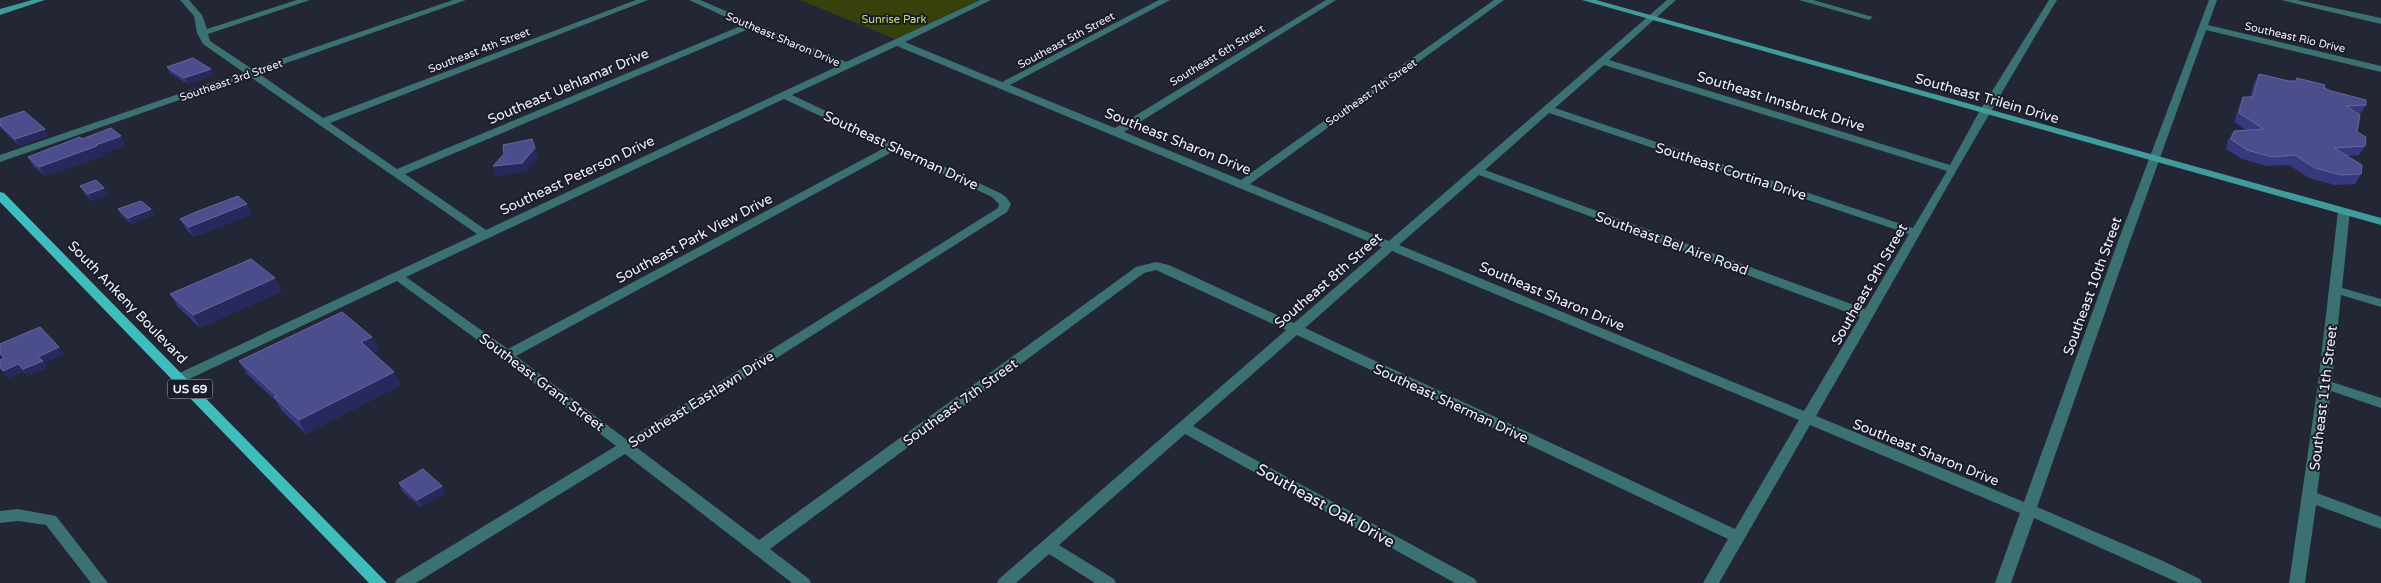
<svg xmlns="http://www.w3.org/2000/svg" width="2381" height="583" font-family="'Varela Round',sans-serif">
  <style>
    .green { fill: #37410b }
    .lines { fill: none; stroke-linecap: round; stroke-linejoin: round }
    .street { fill: #3c7171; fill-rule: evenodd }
    .secondary { fill: #409b9c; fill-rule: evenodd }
    .primary { fill: #3fbcbc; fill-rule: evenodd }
    .wall { fill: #37397f }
    .shaded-wall { fill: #27295c }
    .building { fill: #4b4d8d; stroke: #65679e }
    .labels { text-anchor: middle; stroke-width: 4; stroke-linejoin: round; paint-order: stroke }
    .far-park-label { font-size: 11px; fill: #c4e060; stroke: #1a1c2a }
    .far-street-label { font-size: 11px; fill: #f1f3fc; stroke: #1a1c2a }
    .shield { fill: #1a1c2a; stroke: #b0b2bd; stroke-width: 1 }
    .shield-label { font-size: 12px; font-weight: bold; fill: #f1f3fc }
    .street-label { font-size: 14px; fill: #f1f3fc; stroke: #1a1c2a }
    .near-street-label { font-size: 16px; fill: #f1f3fc; stroke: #1a1c2a }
  </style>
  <rect width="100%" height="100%" fill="#232634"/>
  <polygon class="green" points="800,0 979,0 895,39"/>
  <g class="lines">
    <g class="street">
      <path d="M180 0H189L202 15 207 29 297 0H310L208 34 210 41 252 69 453 0H466L258 73 323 118 636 0H648L330 123 397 169 743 25 689 0H700L846 62 980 0H991L905 42 1002 82 1159 0H1170L1010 85 1115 128 1326 0H1336L1124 132 1241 180 1494 0H1504L1250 184 1389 241 1667 0H1676L1609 60 1950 165 1979 112 2049 0H2057C1974 137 1896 277 1816 416L2024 502 2117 244 2209 0H2217L2208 25 2381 66V72L2206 30 2129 244 2037 507 2161 560 2200 579 2202 583H2179L2034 518 2011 583H1995L2020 513 1810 425 1719 583H1703L1728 539 1297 335 1193 426 1475 579 1477 583H1455L1185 434 1059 545 1114 579 1116 583H1095L1049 554 1016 583H997L999 579 1286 330 1156 270 1144 273 770 549 809 579 811 583H792L625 454 416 583H395L397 579 616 446 502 358 397 281 185 381H175L173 378 175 375 477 234 249 76 0 162V155L243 72 203 44 197 33 194 16ZM751 28 838 66 486 230 405 174ZM897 46 1382 247 1294 323 1169 265 1156 262 1136 267 759 540 636 447 1007 212 1011 204 1006 197 1000 193 792 95ZM1604 65 1947 171 1913 228 1555 108ZM784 99 886 147 508 349 406 277ZM1549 113 1909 234 1865 309 1485 170ZM894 151 992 197 999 204 998 208 627 440 516 356ZM1479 175 1860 317 1804 411 1399 245ZM1392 251 1799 420 1735 529 1305 328Z"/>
      <polygon points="1799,0 1813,0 1873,17 1869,20"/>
      <polygon points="2281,0 2297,0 2381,18 2381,24"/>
      <polygon points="2344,208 2350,211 2342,288 2381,299 2381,307 2341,295 2332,382 2381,398 2381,408 2331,391 2317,493 2381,517 2381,529 2316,505 2305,583 2289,583 2318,384 2338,211"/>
      <polygon points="18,509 56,516 108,583 91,583 46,525 18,521 0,523 0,511"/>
    </g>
    <g class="secondary">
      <polygon points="32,0 45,0 0,15 0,9"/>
      <polygon points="1582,0 1596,0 2381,218 2381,225"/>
    </g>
    <polygon class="primary" points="0,192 4,193 387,583 369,583 0,202"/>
  </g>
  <g class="wall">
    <polygon points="167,67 211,69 214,75 188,84 170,73"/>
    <polygon points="2259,74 2289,81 2295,81 2297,78 2324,88 2366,105 2360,114 2359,114 2357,132 2365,146 2359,155 2347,156 2361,174 2355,184 2335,185 2309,178 2289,165 2267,166 2242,159 2226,149 2228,140 2234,131 2246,130 2234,122 2239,106 2243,97 2250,97 2254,83"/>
    <polygon points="0,119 49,136 19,146 0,127"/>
    <polygon points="82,139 126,145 102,154 103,156 45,176 34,167 28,157"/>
    <polygon points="80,186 104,188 108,195 92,201 84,193"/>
    <polygon points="118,209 151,209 154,215 132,224 122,216"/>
    <polygon points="252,214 194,237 186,229 180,219"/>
    <polygon points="282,291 200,328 178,307 170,294"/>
    <polygon points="372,337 378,350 373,353 401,385 306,434 282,411 276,401 247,374 239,361"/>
    <polygon points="0,344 64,354 44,363 47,368 28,376 23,371 8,378 0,368 0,360 3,358 0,355"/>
    <polygon points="399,483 442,486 445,493 421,507 402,491"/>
  </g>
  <g class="shaded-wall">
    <polygon points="211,69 214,75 188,84 184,78"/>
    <polygon points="45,129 49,136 19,146 15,139"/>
    <polygon points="121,136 126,145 102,154 103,156 45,176 39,167"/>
    <polygon points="535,148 539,157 526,172 496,176 493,166"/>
    <polygon points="104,188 108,195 92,201 88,194"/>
    <polygon points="247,204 252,214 194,237 189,227"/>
    <polygon points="151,209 154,215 132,224 128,218"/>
    <polygon points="275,278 282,291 200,328 193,315"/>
    <polygon points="372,337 378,350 367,356 361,342"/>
    <polygon points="59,347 64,354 44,363 47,368 28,376 23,369 38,357"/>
    <polygon points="18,364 23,371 8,378 3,371"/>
    <polygon points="394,372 401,385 306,434 299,420"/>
    <polygon points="442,486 445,493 421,507 417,500"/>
  </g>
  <g class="building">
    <polygon points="193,58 211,69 184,78 167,67"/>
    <polygon points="2259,74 2289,81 2296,81 2297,78 2325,85 2324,88 2331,91 2366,100 2366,105 2346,106 2360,115 2357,132 2366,137 2365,146 2334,148 2362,165 2361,174 2341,175 2315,168 2295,155 2272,157 2247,150 2231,139 2234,131 2264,129 2239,113 2243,97 2253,97"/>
    <polygon points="24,111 45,129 15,139 0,125 0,119"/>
    <polygon points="111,128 121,136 96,145 97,146 39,167 28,157 80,137 82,139"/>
    <polygon points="532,139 535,148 522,163 493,166 504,154 503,145"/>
    <polygon points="96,180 104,188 88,194 80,186"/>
    <polygon points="238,196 247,204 189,227 180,219 196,212"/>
    <polygon points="141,201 151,209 128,218 118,209"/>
    <polygon points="251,259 275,278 193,315 170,294"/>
    <polygon points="342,312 372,337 361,342 394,372 299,420 274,397 277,396 239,361"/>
    <polygon points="40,327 59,347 38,357 43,361 23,369 18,364 3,371 0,367 0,360 4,358 0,353 0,344"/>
    <polygon points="423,469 442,486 417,500 399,483"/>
  </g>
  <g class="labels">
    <g class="far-park-label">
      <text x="894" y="23">Sunrise Park</text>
    </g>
    <g class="far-street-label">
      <text transform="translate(2295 37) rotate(13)" y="4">Southeast Rio Drive</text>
      <text transform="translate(783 39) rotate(23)" y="4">Southeast Sharon Drive</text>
      <text transform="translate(1066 40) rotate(-28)" y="4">Southeast 5th Street</text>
      <text transform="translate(479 50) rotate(-21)" y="4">Southeast 4th Street</text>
      <text transform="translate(1217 55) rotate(-31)" y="4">Southeast 6th Street</text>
      <text transform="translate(231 80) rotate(-19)" y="4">Southeast 3rd Street</text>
      <text transform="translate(1371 92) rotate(-35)" y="4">Southeast 7th Street</text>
    </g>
    <rect class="shield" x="167.5" y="379.5" width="45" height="19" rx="4"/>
    <g class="shield-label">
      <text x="190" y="393">US 69</text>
    </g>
    <g class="street-label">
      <text transform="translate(568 86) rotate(-23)" y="5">Southeast Uehlamar Drive</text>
      <text transform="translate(1987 98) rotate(16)" y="5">Southeast Trilein Drive</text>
      <text transform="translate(1781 101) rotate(17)" y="5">Southeast Innsbruck Drive</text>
      <text transform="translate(1178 141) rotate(22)" y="5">Southeast Sharon Drive</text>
      <text transform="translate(901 150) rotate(25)" y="5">Southeast Sherman Drive</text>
      <text transform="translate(1731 171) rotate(18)" y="5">Southeast Cortina Drive</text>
      <text transform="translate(577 175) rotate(-25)" y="5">Southeast Peterson Drive</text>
      <text transform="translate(694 238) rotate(-28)" y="5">Southeast Park View Drive</text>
      <text transform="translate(1672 243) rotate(20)" y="5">Southeast Bel Aire Road</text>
      <text transform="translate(1328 280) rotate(-41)" y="5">Southeast 8th Street</text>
      <text transform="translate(1869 284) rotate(-60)" y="5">Southeast 9th Street</text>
      <text transform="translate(2092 286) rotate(-70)" y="5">Southeast 10th Street</text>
      <text transform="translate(1552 296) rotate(23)" y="5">Southeast Sharon Drive</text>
      <text transform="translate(128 302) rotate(46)" y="5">South Ankeny Boulevard</text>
      <text transform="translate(542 382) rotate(37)" y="5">Southeast Grant Street</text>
      <text transform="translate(2323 398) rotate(-83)" y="5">Southeast 11th Street</text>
      <text transform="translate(701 399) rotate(-32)" y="5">Southeast Eastlawn Drive</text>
      <text transform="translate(960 402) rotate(-36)" y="5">Southeast 7th Street</text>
      <text transform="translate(1451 403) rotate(25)" y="5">Southeast Sherman Drive</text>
      <text transform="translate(1926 452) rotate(22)" y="5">Southeast Sharon Drive</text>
    </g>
    <g class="near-street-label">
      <text transform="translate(1326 505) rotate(29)" y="6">Southeast Oak Drive</text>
    </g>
  </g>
</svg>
